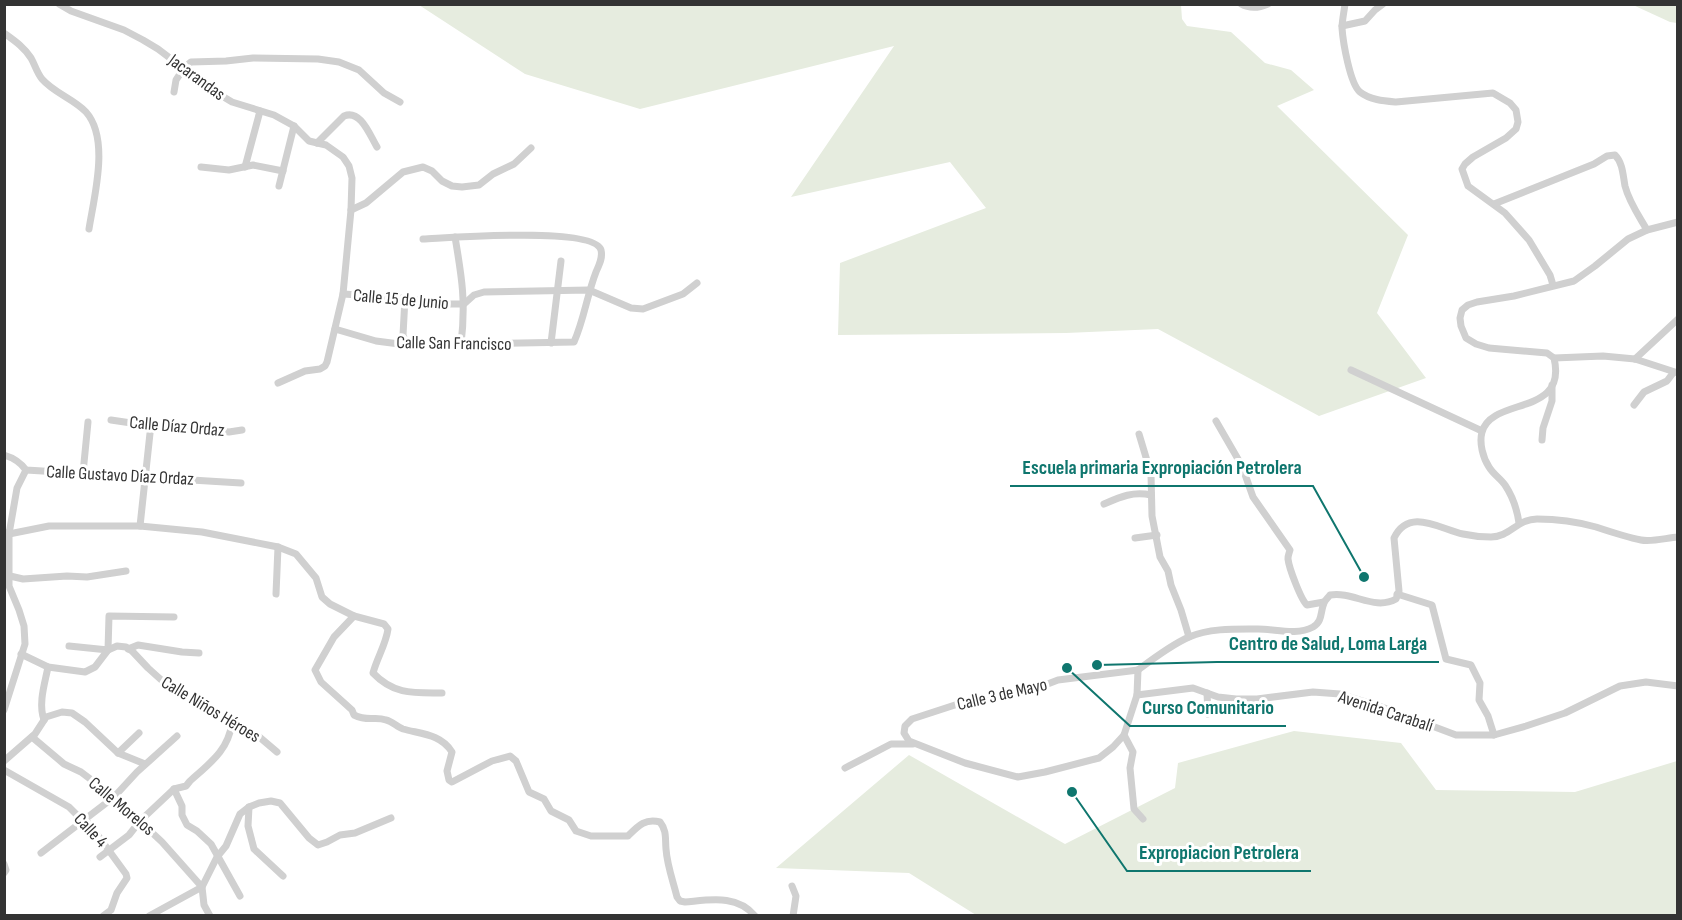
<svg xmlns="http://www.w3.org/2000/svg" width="1682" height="920" font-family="'Sofia Sans Condensed',sans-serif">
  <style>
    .green { fill: #e6ecdf }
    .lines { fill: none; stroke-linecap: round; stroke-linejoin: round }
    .minor { stroke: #d0d0d0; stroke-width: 7 }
    .labels { text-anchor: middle; stroke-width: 6; stroke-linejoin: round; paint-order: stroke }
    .street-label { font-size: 18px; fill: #333; stroke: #fff }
    .leader { fill: none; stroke: #0f766e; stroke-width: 2 }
    .callout-dot { fill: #0f766e; stroke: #fff; stroke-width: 2 }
    .callout-label { font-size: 20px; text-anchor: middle; font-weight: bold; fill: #0f766e; stroke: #fff; stroke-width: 6; stroke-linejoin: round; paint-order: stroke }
  </style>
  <rect width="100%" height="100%" fill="#fff"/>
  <g class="green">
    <polygon points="419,5 1181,5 1182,19 1187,26 1231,32 1265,63 1291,70 1314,90 1277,106 1408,235 1377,313 1426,378 1319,416 1158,329 1066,333 838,335 840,263 986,208 950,162 791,197 894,46 640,109 525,74"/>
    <polygon points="1633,5 1677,5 1677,23 1670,22"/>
    <polygon points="1294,731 1401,743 1436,790 1575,792 1677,761 1677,915 976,915 909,873 776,868 909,755 1065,844 1175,788 1178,763"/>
  </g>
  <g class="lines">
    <g class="minor">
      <polyline points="59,4 71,11 124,30 143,40 158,49 212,90 232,102 274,115 294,126 309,141 326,145 343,157 349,166 352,178 351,210 343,294 327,362 325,366 320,369 305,371 278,383"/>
      <path d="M1241 4C1250 9 1259 8 1268 4"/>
      <path d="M1345 4C1344 12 1342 21 1342 28 1343 42 1350 84 1360 92 1370 100 1384 101 1396 102L1493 93 1510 103 1516 110 1518 122 1516 129 1506 138 1473 157 1465 164 1462 169 1468 186 1505 213 1529 240 1550 275 1553 285"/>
      <polyline points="1342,26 1365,21 1375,10 1383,4"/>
      <path d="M4 33C15 41 24 47 31 58 35 65 37 73 42 79 54 93 74 99 86 112 110 139 94 197 89 229"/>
      <polyline points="174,92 176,80 184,68 191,62 226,61 253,58 318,59 339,62 359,70 384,93 400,102"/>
      <path d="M317 143 344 116C361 109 370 136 377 147"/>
      <polyline points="201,167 229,170 253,165 283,171"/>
      <polyline points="245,167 260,111"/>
      <polyline points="279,186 294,126"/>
      <path d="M1494 204 1594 164 1607 156 1615 155C1623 163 1623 176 1625 186 1629 202 1639 216 1647 230"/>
      <polyline points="351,210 366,203 403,172 423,167 432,171 442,181 452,186 462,187 479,185 493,174 514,164 531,148"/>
      <path d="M455 237C462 278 466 303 461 344"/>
      <polyline points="343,294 405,298 444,304 464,304 474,295 484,292 589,290 631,308 643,309 683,294 697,283"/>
      <polyline points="405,298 403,335 407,345"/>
      <path d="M335 329 376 341 407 345 574 342C584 320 587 295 596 272 599 265 603 258 601 250 594 226 448 238 423 239"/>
      <polyline points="551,343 561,261"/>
      <polyline points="1554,358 1603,356 1635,359 1678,373"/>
      <polyline points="1635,359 1678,319"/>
      <polyline points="1351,370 1482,431"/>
      <polyline points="1634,405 1644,392 1667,381 1673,373"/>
      <polyline points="111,420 138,424 199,428 229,432 242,430"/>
      <path d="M1216 421 1242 466 1253 497 1290 550C1289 554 1288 555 1288 559 1289 568 1301 600 1307 605L1324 602"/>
      <polyline points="1139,434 1151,474 1152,516 1160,557 1168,571 1171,585 1181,610 1189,637"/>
      <polyline points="1542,440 1543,428 1552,401 1552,385"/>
      <path d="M4 455C14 458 21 463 26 470L241 483"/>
      <polyline points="83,473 88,422"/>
      <path d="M1104 504C1120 497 1133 491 1151 495"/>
      <path d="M1519 523C1517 509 1513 497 1505 485 1500 478 1493 474 1489 467 1483 458 1479 443 1482 432 1492 396 1568 417 1554 358L1547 353 1489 348 1476 344 1466 338 1461 326 1460 318 1462 310 1468 305 1477 302 1514 296 1574 281 1595 266 1628 239 1647 230 1678 222"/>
      <polyline points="140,526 151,424"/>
      <path d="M4 532 9 534 49 526H140L202 532 278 547 296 554 316 578 322 597 330 604 354 616 384 624 388 629C386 644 377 658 373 673 394 695 414 693 442 693"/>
      <polyline points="1135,538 1157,535"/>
      <polyline points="10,576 23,579 67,576 87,577 126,571"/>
      <polyline points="276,594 278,547"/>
      <polyline points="1397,594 1432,605 1446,659 1471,665 1480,683 1479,700 1488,716 1494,735"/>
      <path d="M354 616 334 637 315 670 321 682 352 710 354 715C368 722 375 716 386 720 392 721 397 727 403 729 421 734 441 734 452 752L447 771 449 780 452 782 492 761 510 756 516 761 529 792 544 799 551 811 569 820 576 831 591 836H628C638 826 645 818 660 822 667 831 665 838 666 849 667 865 673 881 677 897L680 901 685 902C709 900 737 894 755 916"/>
      <polyline points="69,646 108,650 109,616 174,617"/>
      <polyline points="128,649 138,645 182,652 199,653"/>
      <polyline points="21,654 48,667 85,672 95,667 108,650 117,646 126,647 132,651 148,668 168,686 179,694 200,702 213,712 257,735 277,752"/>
      <path d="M1138 670C1154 658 1171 645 1189 637 1210 628 1236 629 1258 629 1276 629 1296 636 1313 627 1323 621 1320 612 1324 603 1325 600 1328 598 1330 595 1353 591 1374 611 1396 599L1399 591 1394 538C1409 507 1440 529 1463 534 1472 536 1482 537 1491 537 1510 537 1517 519 1537 519 1556 519 1578 522 1596 527 1611 532 1626 537 1641 540 1652 542 1666 538 1678 537"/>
      <polyline points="1138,670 1137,695 1124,735 1133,752 1130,768 1134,809 1143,819"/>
      <polyline points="1207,693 1208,714"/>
      <polyline points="1137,695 1193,688 1218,697 1236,699 1257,699 1313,692 1340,694 1379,706 1456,735 1494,735 1526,726 1565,713 1620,686 1646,682 1678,686"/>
      <polyline points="4,710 25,644 24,626 19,610 9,586 9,534 17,488 26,470"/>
      <path d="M44 720C38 703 45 683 48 667"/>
      <polyline points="1124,735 1113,747 1099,758 1045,772 1018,777 965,763 909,741 904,733 905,726 912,719 958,704 1032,690 1058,680 1138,670"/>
      <polyline points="32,737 64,764 81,772 114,797 162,842 202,887 204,905 210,916"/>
      <polyline points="118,753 139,733"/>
      <polyline points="4,761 35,734 46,717 62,712 72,713 85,722 118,753 145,764"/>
      <polyline points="845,768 891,744 913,744"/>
      <polyline points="4,770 69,807 80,818 85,820 91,826 126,874 127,878 117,893 111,910 103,916"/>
      <polyline points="174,789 182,806 182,815 187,825 197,831 211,844 240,896"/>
      <polyline points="249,807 248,826 254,849 283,876"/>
      <polyline points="41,853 114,797 137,772 177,736"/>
      <path d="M100 857 129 835 140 821 174 789 186 786 190 781C210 763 228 751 232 723"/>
      <polyline points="4,864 6,870 4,873"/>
      <polyline points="792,886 796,896 793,916"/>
      <polyline points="149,916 202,887 217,857 226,846 240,814 249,807 259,803 271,801 280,803 309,838 318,845 327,842 340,835 355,833 391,818"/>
    </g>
  </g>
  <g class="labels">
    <g class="street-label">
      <text transform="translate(197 77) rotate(36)" y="6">Jacarandas</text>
      <text transform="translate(401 299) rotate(5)" y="6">Calle 15 de Junio</text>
      <text transform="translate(454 343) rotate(1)" y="6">Calle San Francisco</text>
      <text transform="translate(177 426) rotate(5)" y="6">Calle Díaz Ordaz</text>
      <text transform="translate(120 475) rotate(3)" y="6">Calle Gustavo Díaz Ordaz</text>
      <text transform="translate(1002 694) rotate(-13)" y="6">Calle 3 de Mayo</text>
      <text transform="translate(211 709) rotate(31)" y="6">Calle Niños Héroes</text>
      <text transform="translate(1386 711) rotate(18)" y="6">Avenida Carabalí</text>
      <text transform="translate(122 806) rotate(40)" y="6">Calle Morelos</text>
      <text transform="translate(91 830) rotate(47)" y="6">Calle 4</text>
    </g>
  </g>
  <path class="leader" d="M1364 577L1313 486H1010M1097 665L1217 662H1439M1067 668L1130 726H1286M1072 792L1127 871H1311"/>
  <g class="callout-dot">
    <circle cx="1364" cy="577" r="6"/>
    <circle cx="1097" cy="665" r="6"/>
    <circle cx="1067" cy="668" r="6"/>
    <circle cx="1072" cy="792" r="6"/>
  </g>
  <g class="callout-label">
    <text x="1162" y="474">Escuela primaria Expropiación Petrolera</text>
    <text x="1328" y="650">Centro de Salud, Loma Larga</text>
    <text x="1208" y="714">Curso Comunitario</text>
    <text x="1219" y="859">Expropiacion Petrolera</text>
  </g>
  <rect width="1682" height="920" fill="none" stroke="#333333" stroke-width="12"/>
</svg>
